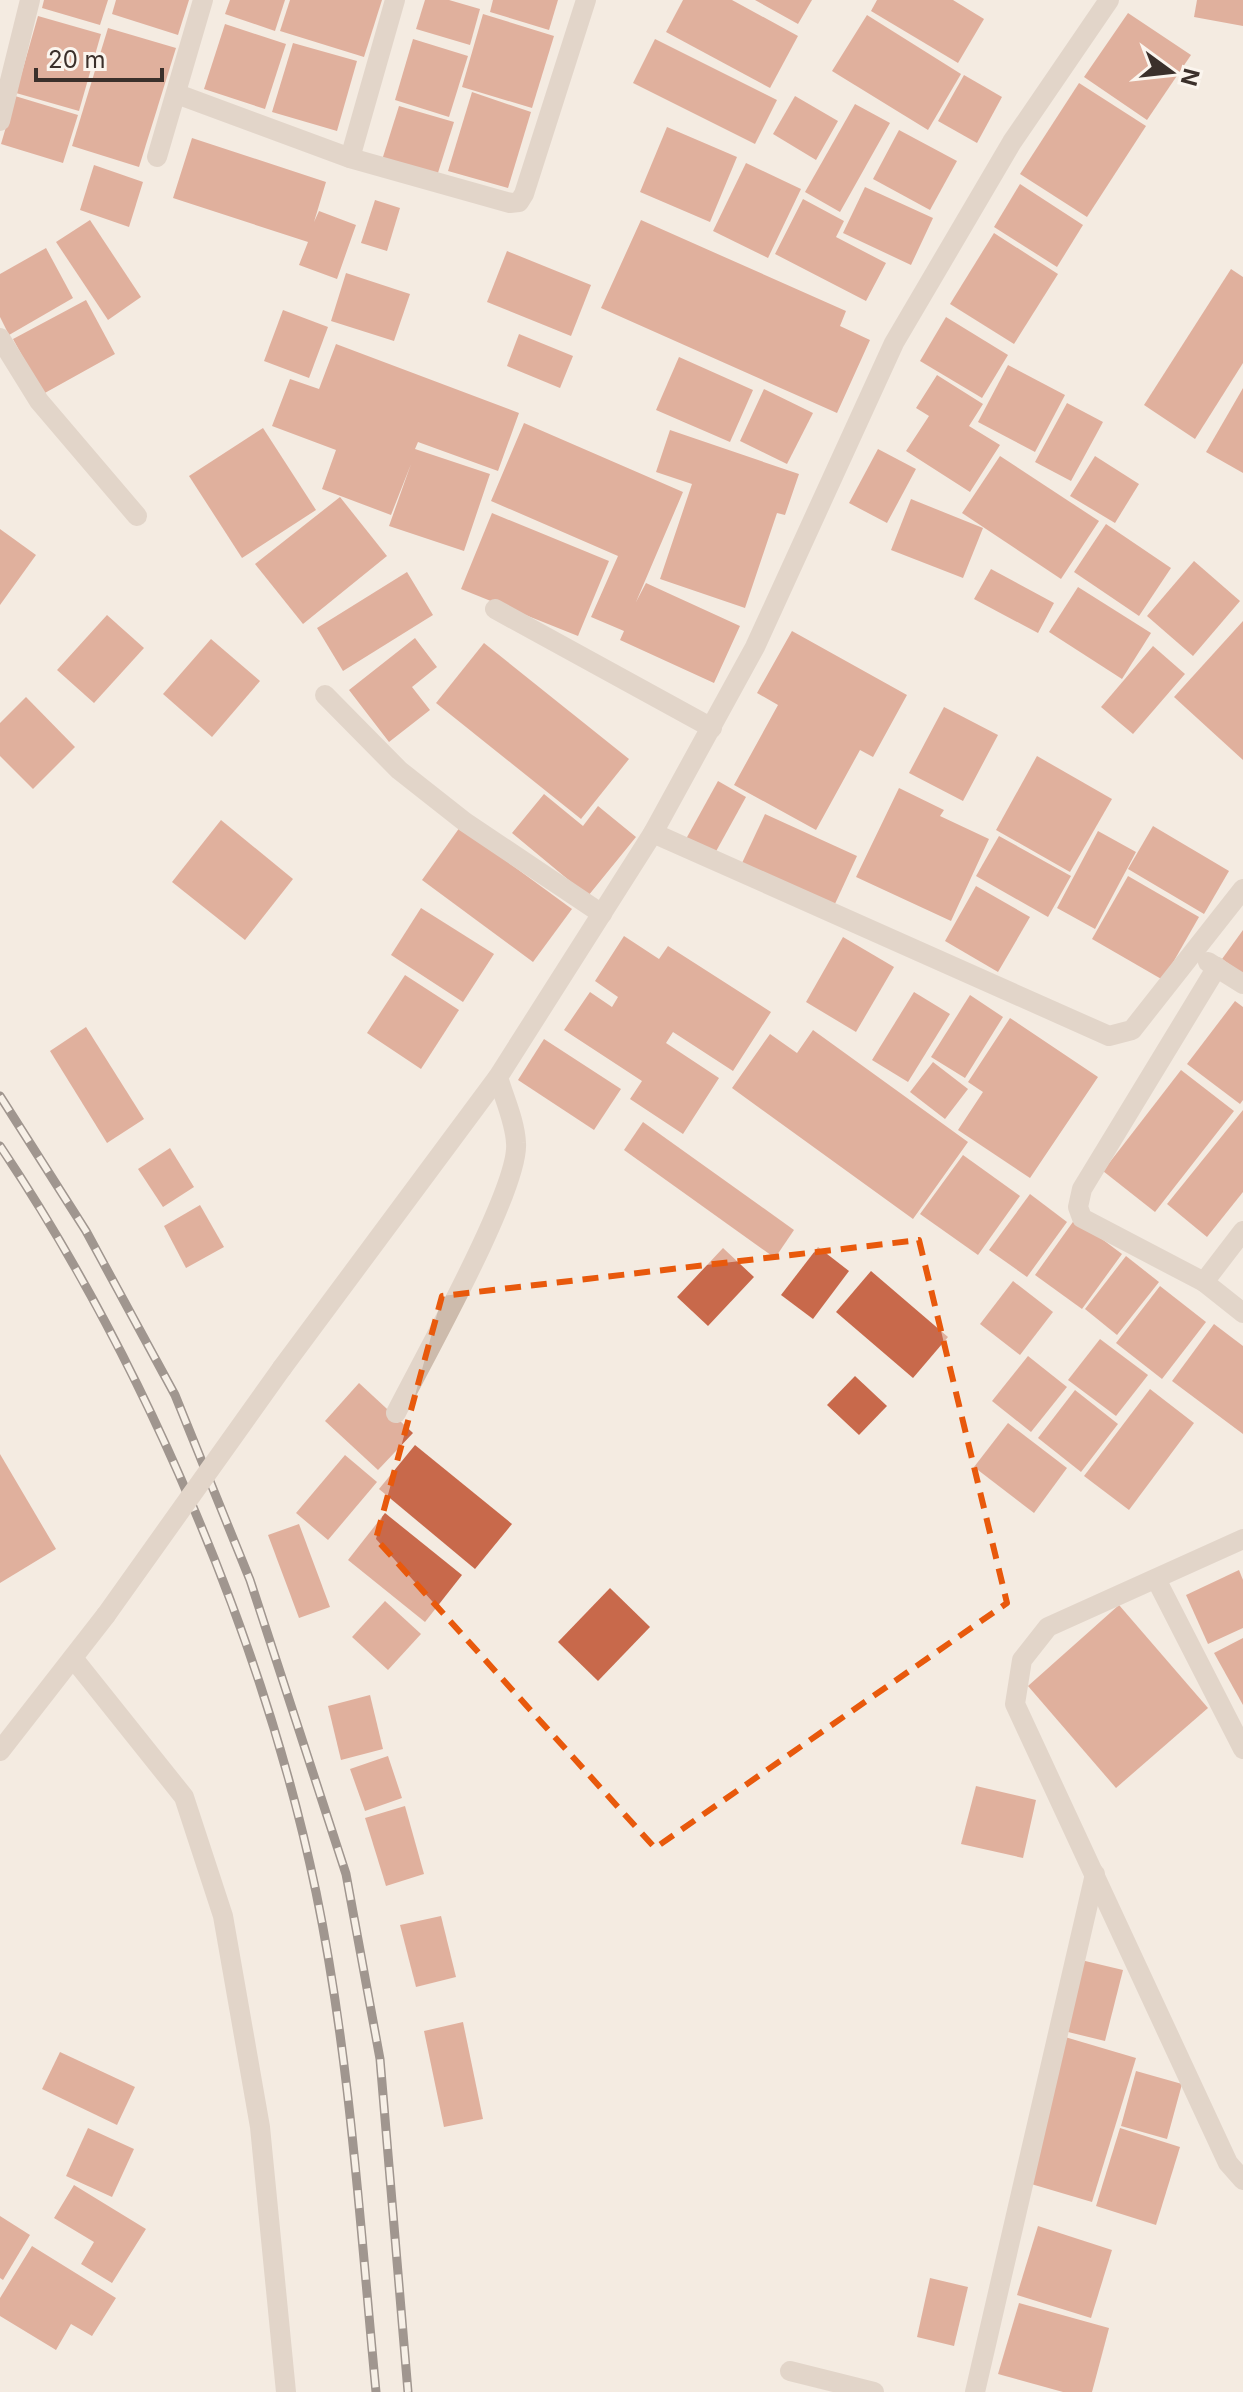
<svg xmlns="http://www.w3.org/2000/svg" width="1243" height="2392" font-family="Inter,sans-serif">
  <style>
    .building { fill: #c8694b }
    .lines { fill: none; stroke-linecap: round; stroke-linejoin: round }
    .minor { stroke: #cdbbac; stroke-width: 20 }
    .rail-casing { stroke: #3b302b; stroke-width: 9 }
    .rail { stroke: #fbf5ee; stroke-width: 6; stroke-dasharray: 18; stroke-linecap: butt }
    .minor-bridge { stroke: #cdbbac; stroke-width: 20 }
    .marked { fill: none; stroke: #e8590c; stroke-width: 6; stroke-dasharray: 16 10; stroke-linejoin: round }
  </style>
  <rect width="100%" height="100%" fill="#f4ebe1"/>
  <g class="building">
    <polygon points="44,0 108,0 100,25 42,8"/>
    <polygon points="116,0 189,0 178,35 112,14"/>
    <polygon points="230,0 285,0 275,31 225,14"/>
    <polygon points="290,0 382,0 364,57 280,31"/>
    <polygon points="425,0 449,0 480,9 470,45 416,29"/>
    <polygon points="493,0 558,0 549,30 490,12"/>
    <polygon points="683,0 732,0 798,36 770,88 666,32"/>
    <polygon points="755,0 812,0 798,24"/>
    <polygon points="877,0 953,0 984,19 958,63 871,11"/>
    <polygon points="1197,0 1243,0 1243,26 1194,17"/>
    <polygon points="1128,13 1191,55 1147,120 1084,77"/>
    <polygon points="483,14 554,36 532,108 462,87"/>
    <polygon points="867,15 961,74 928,130 832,71"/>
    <polygon points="38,16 101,34 79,111 16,93"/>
    <polygon points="225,24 286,44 265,109 204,89"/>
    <polygon points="108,28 176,48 139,167 72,146"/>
    <polygon points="413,39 468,56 449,117 395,100"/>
    <polygon points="655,39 777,100 755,144 633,83"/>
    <polygon points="293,43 357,61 337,131 272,112"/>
    <polygon points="964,75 1002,97 977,143 938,121"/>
    <polygon points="1079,83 1146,126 1087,217 1020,174"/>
    <polygon points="472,92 531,112 508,188 448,171"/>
    <polygon points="15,96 78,115 63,163 1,144"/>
    <polygon points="795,96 838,121 816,160 773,134"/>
    <polygon points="855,104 890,123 840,212 805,192"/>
    <polygon points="399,106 454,122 437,176 382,160"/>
    <polygon points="667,127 737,157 710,222 640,192"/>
    <polygon points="899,130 957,161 930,210 873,179"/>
    <polygon points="192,138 326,182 314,222 319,211 356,225 337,279 299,265 308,242 173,198"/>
    <polygon points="746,163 801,189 768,258 713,231"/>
    <polygon points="94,165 143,182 129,227 80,210"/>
    <polygon points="1020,184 1083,225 1057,267 994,227"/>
    <polygon points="865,187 933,218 911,265 843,233"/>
    <polygon points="803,199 844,221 836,237 886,263 866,301 775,254"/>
    <polygon points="375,200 400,208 387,251 361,243"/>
    <polygon points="90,220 141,297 108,320 56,242"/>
    <polygon points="641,220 846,311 840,326 870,340 837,413 601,308"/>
    <polygon points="994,233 1058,274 1014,344 950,304"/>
    <polygon points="46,248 73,298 9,335 0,317 0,274"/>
    <polygon points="507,251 591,285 571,336 487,302"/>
    <polygon points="1231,269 1243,277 1243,363 1195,439 1144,405"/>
    <polygon points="346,273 410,294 394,341 331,321"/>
    <polygon points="86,300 115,354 43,394 13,339"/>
    <polygon points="283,310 328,327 309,378 264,361"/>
    <polygon points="946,317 1008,355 982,398 920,361"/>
    <polygon points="519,334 573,356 560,388 507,366"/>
    <polygon points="336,344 519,413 498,471 418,442 415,449 490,474 464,551 389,526 411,464 391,515 322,489 336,450 272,426 290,379 319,389"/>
    <polygon points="679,357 753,390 730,442 656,410"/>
    <polygon points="1008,365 1065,395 1035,452 978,422"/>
    <polygon points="937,375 983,404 969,426 1000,445 970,492 906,451 929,416 916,408"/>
    <polygon points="1243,388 1243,473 1206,452"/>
    <polygon points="764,389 813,413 787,464 740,441"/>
    <polygon points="1067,403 1103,422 1071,481 1035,462"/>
    <polygon points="524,423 683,492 636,602 646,583 740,626 714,683 620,640 624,631 591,617 618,556 491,501"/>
    <polygon points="263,428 316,510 242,558 189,476"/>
    <polygon points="670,430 799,474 785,515 777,513 745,608 660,579 692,484 656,472"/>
    <polygon points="878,449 916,469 887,523 849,503"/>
    <polygon points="1000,456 1099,521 1061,579 962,513"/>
    <polygon points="1095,456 1139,484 1115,523 1070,496"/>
    <polygon points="340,497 387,556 303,624 255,564"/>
    <polygon points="911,499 983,528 963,578 891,550"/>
    <polygon points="492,513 609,561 578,636 461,589"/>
    <polygon points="1106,524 1171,568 1139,616 1074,572"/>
    <polygon points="0,529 36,555 0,605"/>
    <polygon points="1194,561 1240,601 1193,656 1147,616"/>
    <polygon points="991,569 1054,603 1038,633 974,599"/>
    <polygon points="407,572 433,615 343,671 317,628"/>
    <polygon points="1078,587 1151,633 1122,679 1049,632"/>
    <polygon points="107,615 144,648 94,703 57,670"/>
    <polygon points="1243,621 1243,760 1174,697"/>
    <polygon points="792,631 907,695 873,757 860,750 816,830 734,785 778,705 757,693"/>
    <polygon points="415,638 437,667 412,687 430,710 389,742 349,690"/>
    <polygon points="211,639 260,681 212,737 163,694"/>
    <polygon points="484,643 629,759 581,819 436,703"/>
    <polygon points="1153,646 1185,674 1133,734 1101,707"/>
    <polygon points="26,697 75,747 33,789 0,756 0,723"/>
    <polygon points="944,707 998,735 963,801 909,773"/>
    <polygon points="1037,756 1112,799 1070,872 996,830"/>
    <polygon points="718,781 746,797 714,855 686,839"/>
    <polygon points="899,788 944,810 940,816 989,839 951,921 856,877"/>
    <polygon points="544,794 583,826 598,806 636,837 588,896 512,833"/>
    <polygon points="765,814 857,856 834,906 742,863"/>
    <polygon points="221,820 293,879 245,940 172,882"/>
    <polygon points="1153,826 1229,871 1204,914 1128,869"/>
    <polygon points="460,827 572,909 533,962 422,880"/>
    <polygon points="1098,831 1136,852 1095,929 1057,908"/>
    <polygon points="999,836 1071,876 1048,917 976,876"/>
    <polygon points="1128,876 1199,917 1163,980 1092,939"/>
    <polygon points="976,886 1030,917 998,972 945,941"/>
    <polygon points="421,908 494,954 463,1002 391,955"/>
    <polygon points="1243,930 1243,974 1222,959"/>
    <polygon points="624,936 659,959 668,946 771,1012 733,1071 673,1032 666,1043 719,1078 683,1134 630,1099 642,1081 564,1030 590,992 612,1007 618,997 595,981"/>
    <polygon points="843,937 894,967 856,1032 806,1002"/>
    <polygon points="405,975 459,1010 421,1069 367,1033"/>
    <polygon points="914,992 950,1014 908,1082 872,1060"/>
    <polygon points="970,995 1003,1017 965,1078 931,1057"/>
    <polygon points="1235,1001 1243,1007 1243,1100 1240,1104 1187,1064"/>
    <polygon points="1010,1018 1098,1077 1030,1178 958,1130 983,1092 968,1082"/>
    <polygon points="86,1027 144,1119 107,1143 50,1051"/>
    <polygon points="813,1030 968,1142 913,1219 732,1088 770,1034 797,1053"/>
    <polygon points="544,1039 621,1089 594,1130 518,1080"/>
    <polygon points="933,1062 968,1089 945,1119 910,1092"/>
    <polygon points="1181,1070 1234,1111 1155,1212 1103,1171"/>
    <polygon points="1243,1110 1243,1192 1207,1237 1167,1204"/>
    <polygon points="643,1122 794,1230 775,1258 624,1150"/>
    <polygon points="170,1148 194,1187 163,1207 138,1169"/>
    <polygon points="963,1155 1020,1196 978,1255 920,1214"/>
    <polygon points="1030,1194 1067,1222 1027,1277 989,1250"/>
    <polygon points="200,1205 224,1247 186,1268 164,1226"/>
    <polygon points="1075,1219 1122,1254 1082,1309 1035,1275"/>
    <polygon points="818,1247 849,1271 813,1319 781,1295"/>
    <polygon points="723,1248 754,1277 708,1326 677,1297"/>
    <polygon points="1126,1256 1159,1282 1117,1335 1085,1309"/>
    <polygon points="871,1271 948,1337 913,1378 836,1312"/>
    <polygon points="1013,1281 1053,1312 1020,1355 980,1324"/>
    <polygon points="1160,1286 1206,1322 1162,1379 1116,1343"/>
    <polygon points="1214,1324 1243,1346 1243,1434 1172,1381"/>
    <polygon points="1100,1339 1148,1375 1116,1416 1068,1380"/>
    <polygon points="1028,1356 1067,1387 1031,1432 992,1401"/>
    <polygon points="855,1376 887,1406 859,1435 827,1405"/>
    <polygon points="359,1383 413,1433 378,1470 325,1421"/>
    <polygon points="1150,1389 1194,1423 1129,1510 1084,1476"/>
    <polygon points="1075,1390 1118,1424 1081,1472 1038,1438"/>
    <polygon points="1008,1423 1067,1468 1034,1513 974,1467"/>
    <polygon points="415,1445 512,1524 475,1569 379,1489"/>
    <polygon points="0,1454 56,1549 0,1583"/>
    <polygon points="345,1455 377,1482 328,1540 296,1513"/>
    <polygon points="385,1513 462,1575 425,1622 348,1560"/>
    <polygon points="299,1524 330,1607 299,1618 268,1535"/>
    <polygon points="1239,1570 1243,1580 1243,1628 1208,1644 1186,1595"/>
    <polygon points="610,1588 650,1627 598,1681 558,1642"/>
    <polygon points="385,1601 421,1634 388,1670 352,1637"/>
    <polygon points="1119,1605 1208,1708 1116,1788 1028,1686"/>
    <polygon points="1243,1638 1243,1705 1214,1653"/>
    <polygon points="370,1695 383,1749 341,1760 328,1706"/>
    <polygon points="388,1756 402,1798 365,1811 350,1769"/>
    <polygon points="976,1786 1036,1800 1023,1858 961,1844"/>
    <polygon points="405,1806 424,1874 386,1886 365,1818"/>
    <polygon points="441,1916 456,1977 416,1987 400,1925"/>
    <polygon points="1081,1960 1123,1970 1105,2041 1064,2031"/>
    <polygon points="463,2022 483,2119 444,2127 424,2031"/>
    <polygon points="1065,2037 1136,2058 1092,2202 1021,2181"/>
    <polygon points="60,2052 135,2087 117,2125 42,2089"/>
    <polygon points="1136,2071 1182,2084 1167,2139 1121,2126"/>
    <polygon points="88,2128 134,2149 112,2197 66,2176"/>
    <polygon points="1120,2128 1180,2147 1156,2225 1096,2206"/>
    <polygon points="74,2185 146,2229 112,2283 81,2264 94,2242 54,2218"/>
    <polygon points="0,2216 30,2235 3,2280 0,2278"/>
    <polygon points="1038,2226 1112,2250 1091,2318 1017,2295"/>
    <polygon points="32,2246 116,2298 92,2336 71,2324 56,2350 0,2316 0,2298"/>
    <polygon points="930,2278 968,2287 954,2346 917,2337"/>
    <polygon points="1019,2303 1109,2328 1092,2392 1063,2392 998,2374"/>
  </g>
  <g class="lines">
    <g class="minor">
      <polyline points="177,94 350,158 510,203 519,202 524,194 586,0"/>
      <polyline points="0,121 30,0"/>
      <polyline points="157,157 203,0"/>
      <polyline points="350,158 395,0"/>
      <polyline points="0,338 39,401 137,516"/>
      <polyline points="495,609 712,728"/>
      <polyline points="325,695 399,770 465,822 602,914"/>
      <polyline points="653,833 1109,1036 1132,1030 1243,889"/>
      <polyline points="1208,962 1243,984"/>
      <polyline points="1217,967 1082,1189 1078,1207 1082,1218 1204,1282 1243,1313"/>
      <polyline points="1204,1282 1243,1231"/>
      <polyline points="282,1368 498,1077 653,833 755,647 894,343 1012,142 1109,0"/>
      <path d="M396 1413C421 1363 520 1188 516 1143 515 1121 504 1098 498 1077"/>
      <polyline points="1243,1539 1048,1627 1022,1660 1015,1704 1228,2163 1243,2180"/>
      <polyline points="1156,1579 1243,1749"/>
      <polyline points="73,1658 184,1797 223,1916 260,2127 286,2392"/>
      <polyline points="0,1751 106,1615"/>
      <polyline points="790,2371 874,2392"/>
      <polyline points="975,2392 1095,1874"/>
    </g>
    <g class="rail-casing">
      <g id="rail">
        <polyline points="0,1096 86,1231 175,1395 250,1580 346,1874 380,2059 408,2392"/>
        <path d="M0 1146C143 1359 264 1641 316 1892 350 2057 360 2225 376 2392"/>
      </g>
    </g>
    <use href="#rail" class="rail"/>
    <polyline class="minor-bridge" points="106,1615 282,1368"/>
  </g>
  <path d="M0 0H1243V2392H0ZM919 1240 1007 1603 655 1848 376 1539 442 1296Z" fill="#f4ebe1" fill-opacity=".55" fill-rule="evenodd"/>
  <path class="marked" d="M919 1240 1007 1603 655 1848 376 1539 442 1296Z"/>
  <g transform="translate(1171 72) rotate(105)" stroke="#fbf5ee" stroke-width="6" paint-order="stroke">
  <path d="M0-6L14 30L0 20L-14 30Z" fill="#3b302b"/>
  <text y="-12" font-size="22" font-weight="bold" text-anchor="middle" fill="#3b302b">N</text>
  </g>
  <path d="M36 68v12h126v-12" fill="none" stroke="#3b302b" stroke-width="4"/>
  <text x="48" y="68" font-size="24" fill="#3b302b" stroke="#fbf5ee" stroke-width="6" paint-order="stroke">20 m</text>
</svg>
